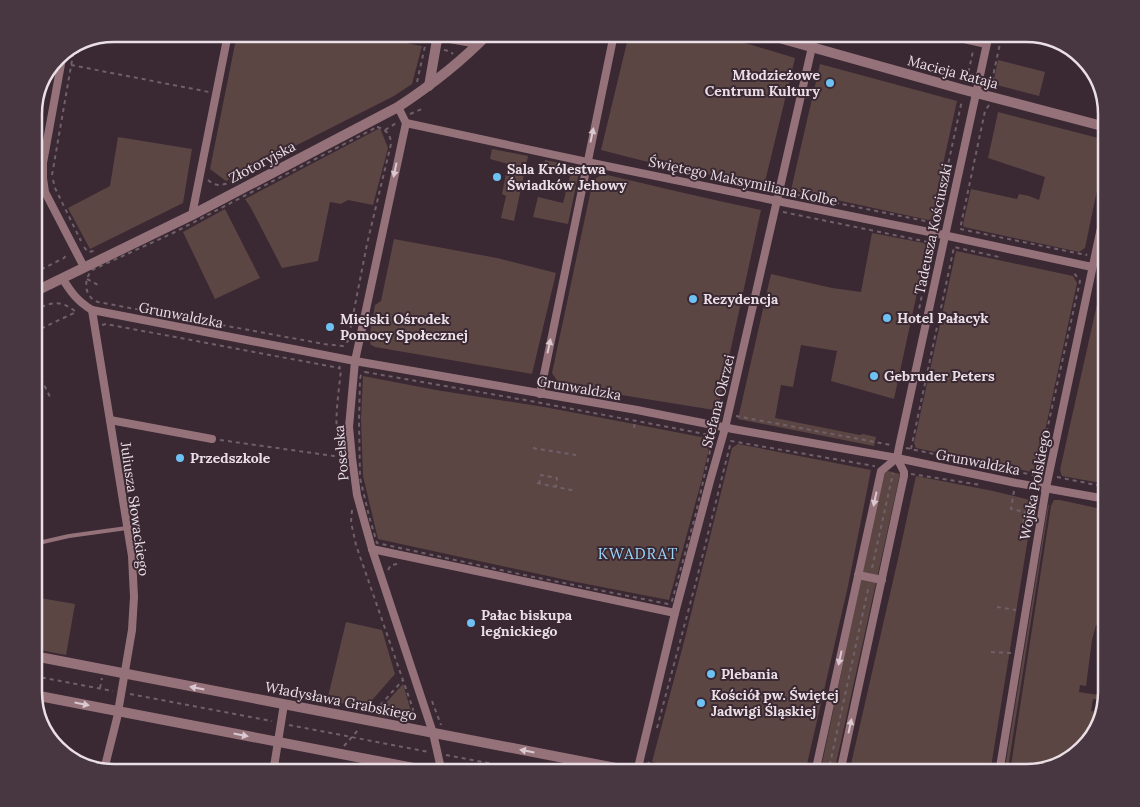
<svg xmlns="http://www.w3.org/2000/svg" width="1140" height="807" font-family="Lora,serif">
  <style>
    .green { fill: #5c4644 }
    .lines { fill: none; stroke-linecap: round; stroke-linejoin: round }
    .path { stroke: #70606a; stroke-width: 2; stroke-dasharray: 4 4; stroke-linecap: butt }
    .service { stroke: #95727a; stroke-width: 4 }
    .minor { stroke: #95727a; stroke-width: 8 }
    .tertiary { stroke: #95727a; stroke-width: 10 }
    .oneway { fill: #dac9d0 }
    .poi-dot { fill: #6dc2f3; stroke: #3a2833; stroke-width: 2 }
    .labels { text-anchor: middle; stroke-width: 4; stroke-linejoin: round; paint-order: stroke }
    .street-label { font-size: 14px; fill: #ebdfe6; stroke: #3a2833 }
    .poi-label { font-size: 14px; font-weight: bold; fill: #ebdfe6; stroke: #3a2833; text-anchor: start }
    .neighbourhood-label { font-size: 15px; letter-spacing: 1px; fill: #99d6fa; stroke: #3a2833 }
    .rim { fill: none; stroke: #ebdfe6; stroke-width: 2.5 }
  </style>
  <rect width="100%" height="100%" fill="#3a2833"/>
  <g class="green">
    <polygon points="237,34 359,34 422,46 412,84 394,96 226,181 210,169"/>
    <polygon points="629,34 707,34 752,45 795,58 764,186 644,161 601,150"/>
    <polygon points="998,60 1045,72 1039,96 993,84"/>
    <polygon points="820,64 957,101 940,178 933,221 791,190"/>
    <polygon points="998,112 1106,140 1106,147 1085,248 1079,252 964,227 963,224 971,189 1017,199 1019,194 1029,196 1039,200 1045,177 988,158"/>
    <polygon points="380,128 388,148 373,205 348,200 341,204 330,202 318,261 282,268 251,208 245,199"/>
    <polygon points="118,137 192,149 183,203 90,249 68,208 110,186"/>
    <polygon points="492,149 528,156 514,221 501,218 506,196 502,194 508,164 490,159"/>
    <polygon points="545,160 580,167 568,224 533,217 538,197 563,203 570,176 559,173 559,171 550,169 549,172 543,171"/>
    <path d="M603 174C656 186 708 199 761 210L718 408 714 410 560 385 552 373 593 180Z"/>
    <polygon points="225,209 260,278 215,299 183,232"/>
    <polygon points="872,233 924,243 927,247 894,399 831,381 837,351 801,345 793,387 781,385 775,418 860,435 863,434 876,437 874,446 738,419 771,274 832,288 861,292"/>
    <polygon points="394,239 497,258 556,273 532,374 375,347 371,345 369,339 375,305 381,301"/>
    <polygon points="956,251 1073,276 1077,283 1037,468 1032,472 916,448 914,443"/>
    <polygon points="1106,264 1106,484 1062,476 1060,470"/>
    <polygon points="363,376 436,390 544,407 634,424 711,439 702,479 669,600 571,581 378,539 363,476 361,419"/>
    <polygon points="738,444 871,470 848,586 805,773 706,773 652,762 685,638 732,448"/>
    <polygon points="884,470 900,474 834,773 820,773"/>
    <polygon points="916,476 993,491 1034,501 990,773 849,773 898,559"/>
    <path d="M1054 500H1060L1106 510V613H1105L1102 626 1096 625 1092 640 1086 686 1080 685 1079 692 1105 696 1104 700 1093 699 1091 711 1099 712 1090 741 1077 752 1071 751 1070 758 1065 762 1053 760 1052 767 1041 770 1036 769V771C1027 773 1020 773 1010 772L1051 506Z"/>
    <polygon points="1048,505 1049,505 1008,768 1007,773 1004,773"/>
    <polygon points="34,597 75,604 66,655 34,649"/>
    <polygon points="346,622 382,630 395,674 366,707 327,701"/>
    <polygon points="403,684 411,711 410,716 402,720 375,715"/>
  </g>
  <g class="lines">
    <g class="path">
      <polyline points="381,34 417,42"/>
      <polyline points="444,50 450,51 453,54"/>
      <polyline points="71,65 209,92"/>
      <polyline points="966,79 967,79 973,51"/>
      <polyline points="417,82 425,46 424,43"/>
      <polyline points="993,89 992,81 1002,34"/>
      <polyline points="989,105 985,111 960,229 1086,255 1087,254"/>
      <polyline points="410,114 422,109"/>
      <path d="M377 127C386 129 391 135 391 144L367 244 348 341 343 346 324 344 98 302C84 297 83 280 92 270L173 233Z"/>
      <polyline points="385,130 398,122"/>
      <polyline points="52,175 74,49"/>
      <polyline points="53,180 55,188 81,241"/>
      <path d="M208 180C217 188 224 185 235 180"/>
      <polyline points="788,193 935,223"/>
      <polyline points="1098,201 1106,161"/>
      <polyline points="783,212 933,243 918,314"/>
      <polyline points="935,223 940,224"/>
      <polyline points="935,225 962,100"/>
      <polyline points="84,247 88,252 94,251"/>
      <polyline points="34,273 64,258 68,253"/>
      <polyline points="87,279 98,285"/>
      <polyline points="102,325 106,324 339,368"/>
      <path d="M34 332 76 312C60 299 50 302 34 311"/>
      <polyline points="34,364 50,397"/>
      <path d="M340 366 339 368 341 369C339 391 335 413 337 435 338 448 342 461 345 474"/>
      <polygon points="365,372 525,400 705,434 713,437 696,513 672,601 668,604 524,575 377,543 369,516 360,478 359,422 360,379 361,375"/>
      <polyline points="736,416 891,445"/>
      <polyline points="634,428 635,420"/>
      <polyline points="220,440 341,457"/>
      <polyline points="533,448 576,455"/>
      <polyline points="906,448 1018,472 1033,475 1038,471 1080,281 1074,273 1072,272"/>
      <polyline points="911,449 954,247 999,257"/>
      <polyline points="911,474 981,485"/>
      <polyline points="1057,477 1106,487"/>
      <polyline points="537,483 576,491"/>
      <polyline points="539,484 541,475 557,478 556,487"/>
      <polyline points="1014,491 1011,509 1025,512 1023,526 1031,527"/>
      <polyline points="352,510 351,522 356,545 413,709 412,714 408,718"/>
      <polyline points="872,568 893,473"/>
      <polyline points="388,570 391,565 397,564"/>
      <polyline points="997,607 1016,610"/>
      <polyline points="991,652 1011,653"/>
      <polyline points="34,676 113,691"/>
      <polyline points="100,688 102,678"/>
      <polyline points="130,694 272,721"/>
      <polyline points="432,701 441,725"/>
      <polyline points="375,711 403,680"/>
      <polyline points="289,725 429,752"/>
      <polyline points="657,728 697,578 731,441 874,466 874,467"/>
      <polyline points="344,746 359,729"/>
      <polyline points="446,755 540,773"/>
      <polyline points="648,762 652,767 685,773"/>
      <polyline points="450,771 465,773"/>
      <polyline points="828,773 869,585"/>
    </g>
    <g class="service">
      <polyline points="932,34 986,46"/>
      <polyline points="34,544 69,536 127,528"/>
    </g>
    <g class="minor">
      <polyline points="421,34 478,44"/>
      <polyline points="63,53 43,163 43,178 45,192 84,267"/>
      <polyline points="398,107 406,123 587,162 934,233 1092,267"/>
      <polyline points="406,123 355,361 349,427 352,458 357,495 372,549 433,733 442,773"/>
      <polyline points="192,215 228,34"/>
      <path d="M62 278C71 292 77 301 92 310L355 361 637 410 733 429 897 458 1016 483 1106 499"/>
      <polyline points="92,310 132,556 134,597 132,630 117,718 104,770"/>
      <polyline points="540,394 614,34"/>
      <polyline points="110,420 212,439"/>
      <polyline points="372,549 675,613"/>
      <polyline points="858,575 882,580"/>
      <polyline points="637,772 675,613 710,481 725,428 815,34"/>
      <polyline points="273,773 284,704"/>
      <polyline points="815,773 881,471 897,458"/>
      <polyline points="840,773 904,476 904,472 897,458 899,447 989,34"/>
      <polyline points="999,773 1046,488 1106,204"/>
    </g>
    <g class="tertiary">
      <polyline points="765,34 961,89 1106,127"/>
      <polyline points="429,86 438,34"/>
      <path d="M34 292 192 215 398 107C430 86 461 62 488 34"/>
      <polyline points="34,656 642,773"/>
      <polyline points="34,695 440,773"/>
    </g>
  </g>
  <defs><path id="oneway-solid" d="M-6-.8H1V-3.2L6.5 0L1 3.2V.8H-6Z" transform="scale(1.25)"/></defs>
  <g class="oneway">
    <use href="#oneway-solid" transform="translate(592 135) rotate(-78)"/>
    <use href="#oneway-solid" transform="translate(395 170) rotate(102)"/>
    <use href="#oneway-solid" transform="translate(549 346) rotate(-78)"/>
    <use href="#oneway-solid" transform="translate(875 499) rotate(102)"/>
    <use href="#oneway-solid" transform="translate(840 658) rotate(102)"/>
    <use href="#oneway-solid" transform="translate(197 688) rotate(-169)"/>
    <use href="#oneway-solid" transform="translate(82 704) rotate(11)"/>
    <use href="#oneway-solid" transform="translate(850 726) rotate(-78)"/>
    <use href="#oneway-solid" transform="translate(241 735) rotate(11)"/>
    <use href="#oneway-solid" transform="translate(527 751) rotate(-169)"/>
  </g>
  <g class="poi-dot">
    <circle cx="830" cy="83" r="5"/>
    <circle cx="497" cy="177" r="5"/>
    <circle cx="693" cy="299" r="5"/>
    <circle cx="887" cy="318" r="5"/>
    <circle cx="330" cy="327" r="5"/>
    <circle cx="874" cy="376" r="5"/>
    <circle cx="180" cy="458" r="5"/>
    <circle cx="471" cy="623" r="5"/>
    <circle cx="711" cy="674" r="5"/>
    <circle cx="701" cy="703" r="5"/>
  </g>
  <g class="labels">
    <g class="street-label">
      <text transform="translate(953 72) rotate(15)" y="5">Macieja Rataja</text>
      <text transform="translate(262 162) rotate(-28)" y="5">Złotoryjska</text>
      <text transform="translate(743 181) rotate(12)" y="5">Świętego Maksymiliana Kolbe</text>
      <text transform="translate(933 229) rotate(-78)" y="5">Tadeusza Kościuszki</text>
      <text transform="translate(181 315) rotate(11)" y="5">Grunwaldzka</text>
      <text transform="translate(579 388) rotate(10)" y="5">Grunwaldzka</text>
      <text transform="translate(718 401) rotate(-76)" y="5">Stefana Okrzei</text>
      <text transform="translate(341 453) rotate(-95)" y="5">Poselska</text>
      <text transform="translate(978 462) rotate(11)" y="5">Grunwaldzka</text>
      <text transform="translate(1035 485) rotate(-79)" y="5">Wojska Polskiego</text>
      <text transform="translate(135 509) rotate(82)" y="5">Juliusza Słowackiego</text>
      <text transform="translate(341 701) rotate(11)" y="5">Władysława Grabskiego</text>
    </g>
    <g class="poi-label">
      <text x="820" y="80" text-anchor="end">Młodzieżowe<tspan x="820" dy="16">Centrum Kultury</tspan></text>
      <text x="507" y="174">Sala Królestwa<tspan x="507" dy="16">Świadków Jehowy</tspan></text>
      <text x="703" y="304">Rezydencja</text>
      <text x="897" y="323">Hotel Pałacyk</text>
      <text x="340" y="324">Miejski Ośrodek<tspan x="340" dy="16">Pomocy Społecznej</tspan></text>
      <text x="884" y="381">Gebruder Peters</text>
      <text x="190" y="463">Przedszkole</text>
      <text x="481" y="620">Pałac biskupa<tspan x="481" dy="16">legnickiego</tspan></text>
      <text x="721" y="679">Plebania</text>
      <text x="711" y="700">Kościół pw. Świętej<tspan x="711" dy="16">Jadwigi Śląskiej</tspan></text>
    </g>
    <g class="neighbourhood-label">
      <text x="638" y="559">KWADRAT</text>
    </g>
  </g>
  <path d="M0 0H1140V807H0ZM114 42H1026A72 72 0 0 1 1098 114V692A72 72 0 0 1 1026 764H114A72 72 0 0 1 42 692V114A72 72 0 0 1 114 42Z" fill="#483741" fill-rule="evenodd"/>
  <path class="rim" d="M114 42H1026A72 72 0 0 1 1098 114V692A72 72 0 0 1 1026 764H114A72 72 0 0 1 42 692V114A72 72 0 0 1 114 42Z"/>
</svg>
